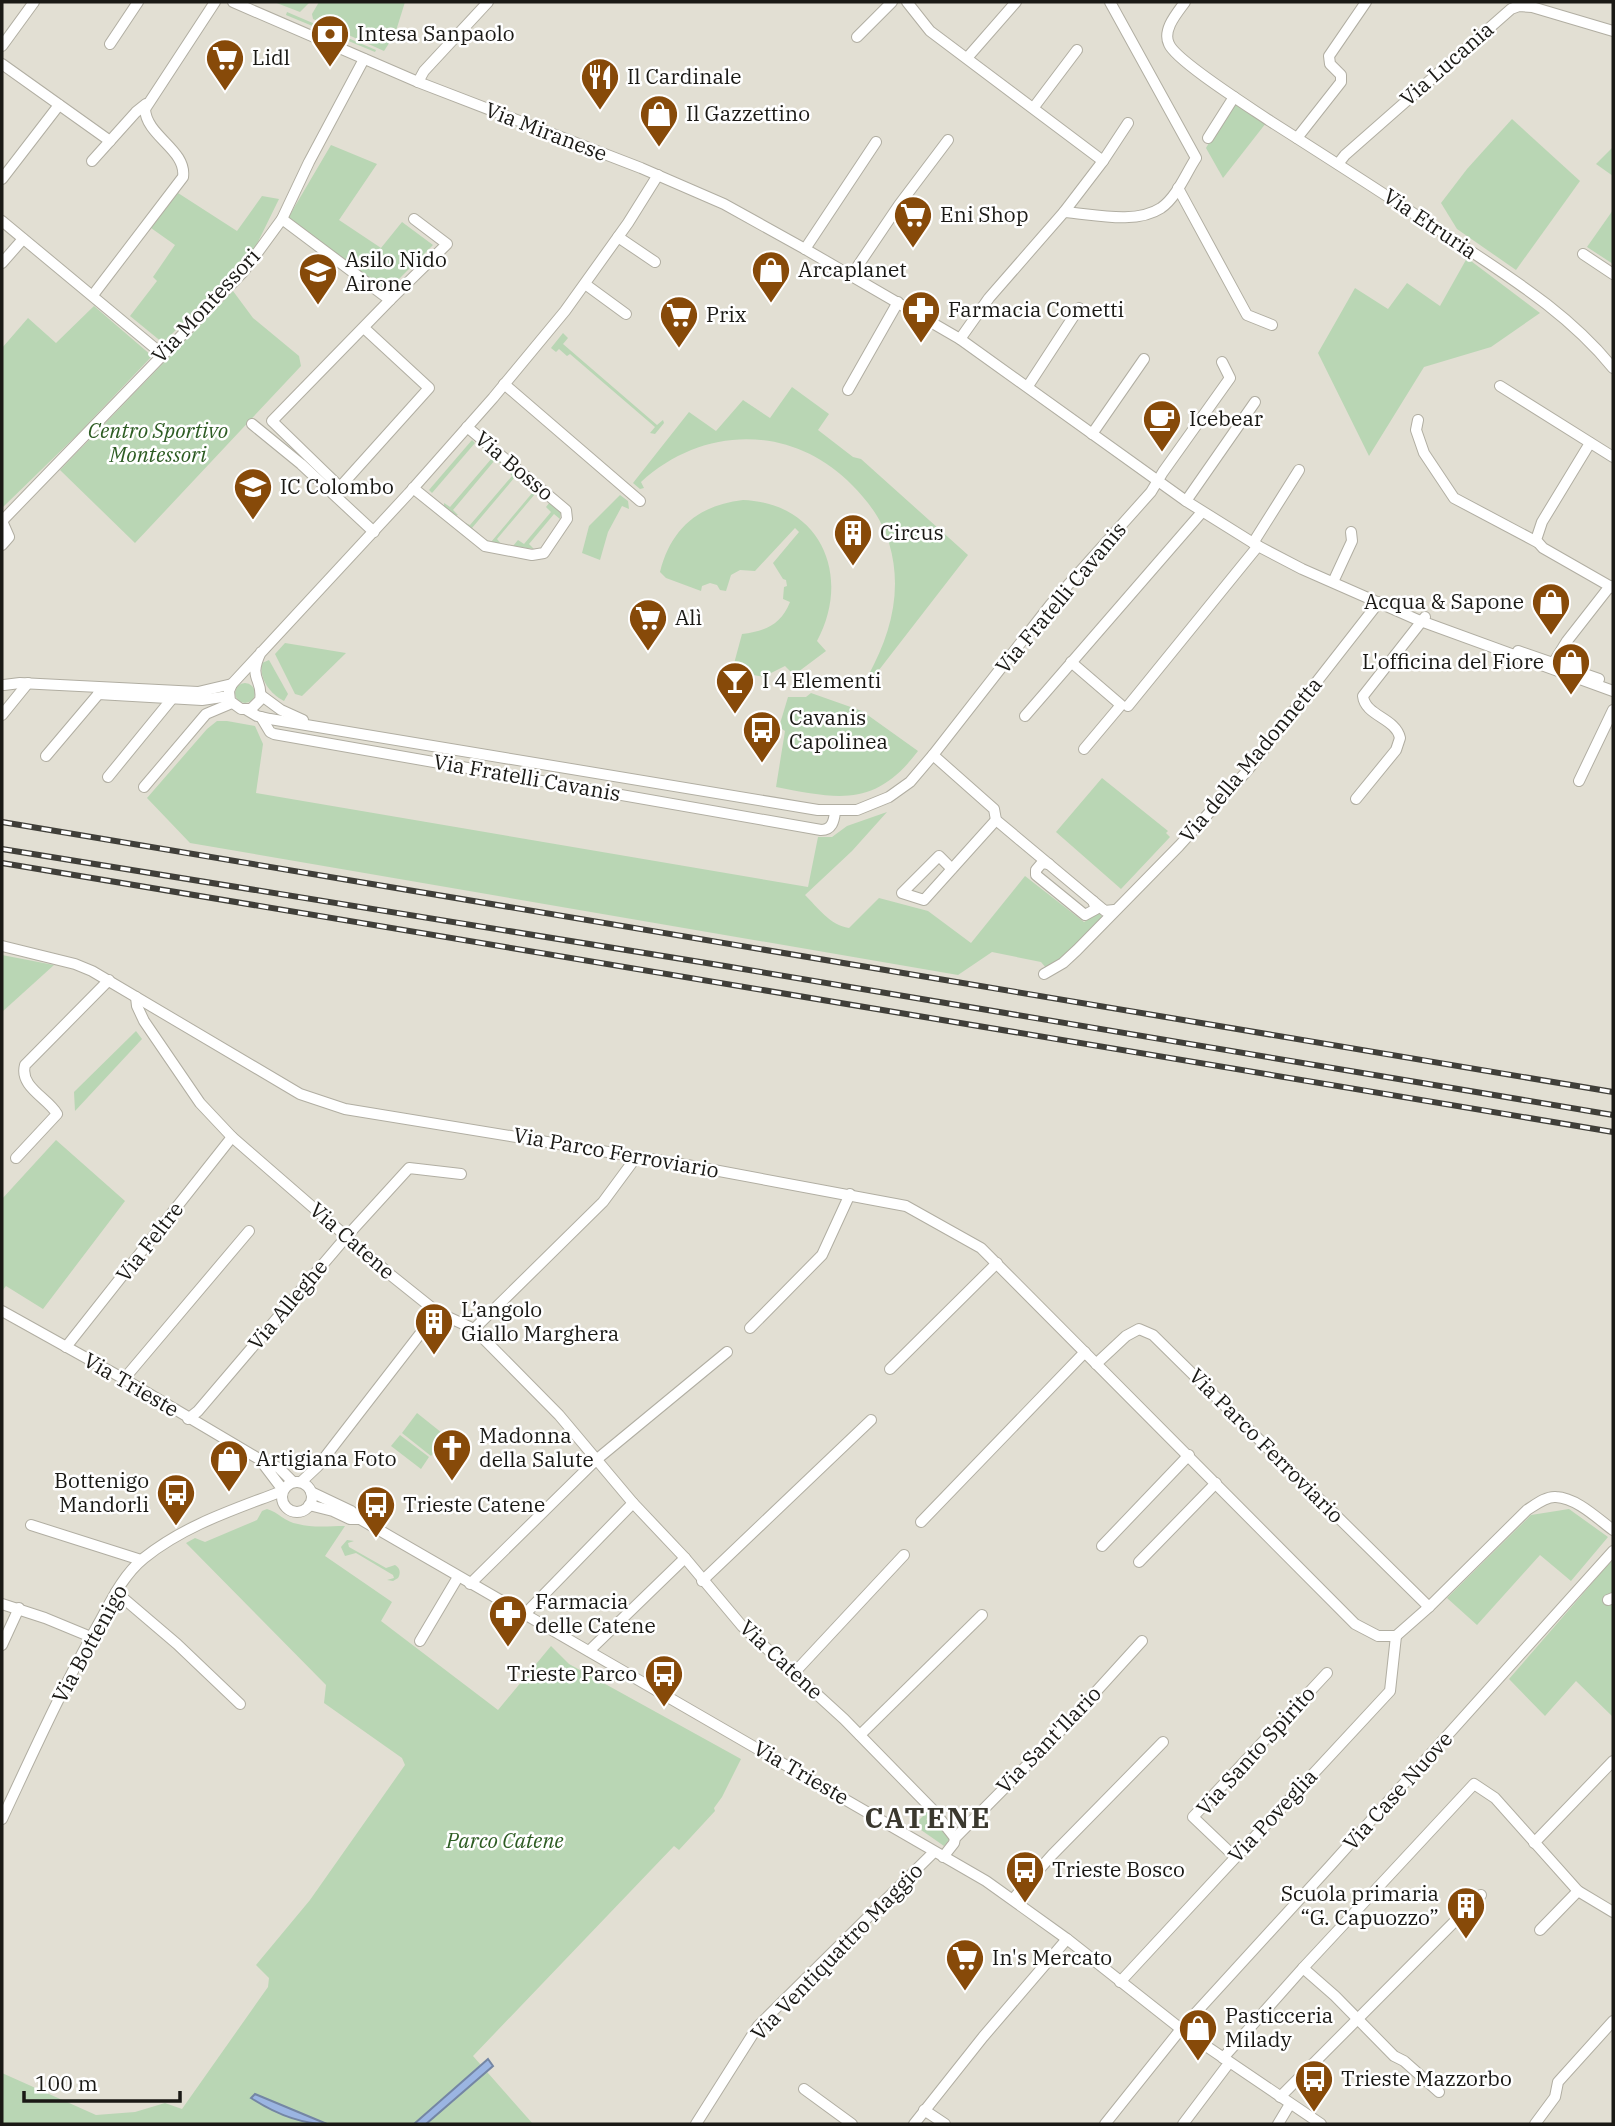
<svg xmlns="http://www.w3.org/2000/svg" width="1615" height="2126" font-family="'IBM Plex Serif',serif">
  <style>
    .green { fill: #b9d6b4 }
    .water { fill: #9bb5e2; stroke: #7486a4; stroke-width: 2 }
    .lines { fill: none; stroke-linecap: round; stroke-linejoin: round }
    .minor-casing { stroke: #b1aea2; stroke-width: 12 }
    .minor { stroke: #fff; stroke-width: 10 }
    .rail-casing { stroke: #403f39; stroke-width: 6 }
    .rail { stroke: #fff; stroke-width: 3.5; stroke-dasharray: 10; stroke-linecap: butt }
    .labels { text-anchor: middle; stroke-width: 5; stroke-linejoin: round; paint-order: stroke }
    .poi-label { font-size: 21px; fill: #1a1915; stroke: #fff; text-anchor: start }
    .street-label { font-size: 21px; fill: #1a1915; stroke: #fff }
    .park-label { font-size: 21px; font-style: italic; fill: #2d5c23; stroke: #fff }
    .district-label { font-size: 28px; font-weight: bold; letter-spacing: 2px; fill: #3b392f; stroke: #fff }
  </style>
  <rect width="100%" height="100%" fill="#e2dfd3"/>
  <g class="green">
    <polygon points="274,2 310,2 300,12"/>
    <polygon points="319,2 405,2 395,34 384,51 313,19 312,14"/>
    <polygon points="287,12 376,50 375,52 286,15"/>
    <polygon points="1237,104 1266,123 1223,178 1206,148 1230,107"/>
    <polygon points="1512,119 1580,181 1516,270 1457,229 1441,203 1467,169"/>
    <polygon points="331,145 377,164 339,220 381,248 402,222 433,245 387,291 288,218"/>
    <polygon points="1613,147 1613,176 1596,164"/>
    <polygon points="178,193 237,231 262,196 279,199 255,248 240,265 163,343 130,316 157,281 153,277 175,245 151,228"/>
    <polygon points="1613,210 1613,264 1587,247"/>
    <polygon points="1467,258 1540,313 1491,347 1424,367 1369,456 1318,353 1355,288 1388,309 1407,283 1440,306"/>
    <polygon points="233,291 253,318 299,356 301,366 135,543 60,470"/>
    <polygon points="94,306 152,356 77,435 2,508 2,348 28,318 56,343"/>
    <polygon points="563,333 568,338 563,344 657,425 663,420 664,423 655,434 650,433 655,427 570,354 567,356 559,349 556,352 551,348"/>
    <path d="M792 387 829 414 818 430 853 457 861 459 968 555 872 679 868 676C891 634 903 590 889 543 883 521 868 501 852 485 792 424 703 425 641 482L644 488 640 489 633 483 689 412 716 431 743 400 770 418Z"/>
    <polygon points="472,440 475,443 432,493 429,490"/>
    <polygon points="488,452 501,461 501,464 495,460 453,510 458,515 455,516 444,506 444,503 450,507 492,458"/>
    <polygon points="509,468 523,480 521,482 515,477 472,528 478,533 475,534 463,522 470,525 512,476 507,470"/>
    <polygon points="529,485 543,497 541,499 535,494 497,539 502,545 485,542 485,539 491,542 533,492 528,487"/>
    <polygon points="620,495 628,501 629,509 622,506 608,532 600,560 582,553 589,526"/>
    <path d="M743 500C821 503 852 576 817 641L826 651 798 672 790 671 785 666 769 674V678L732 671 742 634C765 631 781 625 790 602L783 599 784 587 787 586 786 580 783 579 773 563 799 532 795 528 755 571 740 570 731 575 726 591 720 590 717 585 710 583 702 586 701 591 666 578 660 572C671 528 699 505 743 500Z"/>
    <polygon points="550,502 561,512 560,519 554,514 529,544 534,549 513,546 518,540 524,544 551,512 546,507"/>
    <polygon points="285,643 346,653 302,696 295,694 275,654"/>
    <path d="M269 660 288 694 284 701C270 694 259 679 262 663Z"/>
    <circle cx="245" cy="693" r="10"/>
    <path d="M811 693 862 711 918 751C875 808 839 799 776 787L785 731 779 727 788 697H806Z"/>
    <path d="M217 721H227L255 726 263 744 256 793 808 887 818 837H832L847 826 887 812 852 851 805 895C818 908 830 925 849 928L879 898 928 911 971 943 1025 876 1084 922 1099 913 1102 917 1068 955 1047 969 1041 962 992 952 958 975 190 843 147 798 207 729Z"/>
    <polygon points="1102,778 1168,831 1166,833 1170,837 1121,889 1056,832"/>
    <polygon points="2,955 54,965 2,1012"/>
    <polygon points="136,1031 142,1039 75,1111 74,1092"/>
    <polygon points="56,1140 125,1201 43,1309 6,1286 2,1291 2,1199"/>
    <polygon points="417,1413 447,1437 431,1456 402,1433"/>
    <polygon points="400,1435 429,1457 421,1469 391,1446"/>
    <path d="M267 1509C278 1512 285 1522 298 1524 312 1528 330 1526 345 1526L325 1556 392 1602 381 1621 498 1710 551 1646 569 1664 741 1759 722 1797 714 1808 715 1811 679 1850 674 1846 473 2056 533 2124H2V2073L96 2115 135 2112 165 2103 182 2109 268 1987 269 1978 256 1965 310 1900 405 1765 402 1758 324 1703 326 1685 186 1543 195 1538 205 1542 257 1520 262 1511Z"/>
    <polygon points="1569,1509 1608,1537 1571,1581 1540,1555 1477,1625 1447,1598 1531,1515"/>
    <path d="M347 1540 354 1541 348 1543 349 1547 386 1568 395 1565C400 1568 401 1573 398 1578L393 1581 387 1580 394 1578 393 1575 356 1553 345 1556 341 1547Z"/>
    <polygon points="1613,1559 1613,1717 1576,1681 1545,1716 1509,1679"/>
    <polygon points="929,1810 934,1816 926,1819 935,1828 944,1826 950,1839 944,1846 914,1825"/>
  </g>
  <g class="water">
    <polygon points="488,2059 493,2066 426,2124 414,2124"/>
    <path d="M255 2094 327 2124C299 2124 274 2113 251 2098Z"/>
  </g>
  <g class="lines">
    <g class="minor-casing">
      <g id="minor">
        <polyline points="233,2 418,82 641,168 724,204 805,249 960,339 1186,501 1258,546 1302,569 1418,620 1613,691"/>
        <polyline points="907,2 930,31 1103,161 1128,123"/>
        <path d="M1185 2C1177 13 1162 30 1169 44 1176 61 1251 108 1270 121 1333 161 1395 201 1457 242 1514 280 1570 315 1613 368"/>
        <polyline points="857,37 892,2"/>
        <polyline points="110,44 138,2"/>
        <polyline points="2,46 34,2"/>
        <polyline points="967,58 1016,2"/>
        <polyline points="2,64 110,141"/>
        <polyline points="418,82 424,71 488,2"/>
        <polyline points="1034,107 1077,50"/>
        <polyline points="1208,138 1234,97"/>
        <polyline points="1297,138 1341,82 1341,75 1330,64 1329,56 1366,2"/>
        <polyline points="92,161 136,112 146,104"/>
        <polyline points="1338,164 1345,155 1511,9 1519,6 1532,7 1613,31"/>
        <polyline points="2,179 59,105"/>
        <polyline points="1178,188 1247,315 1272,325"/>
        <polyline points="1064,212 1103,161"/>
        <polyline points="282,219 390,300 447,244 414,219"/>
        <polyline points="2,221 162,354"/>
        <polyline points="618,237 655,262"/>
        <polyline points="805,249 876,142"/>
        <polyline points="1583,254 1613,274"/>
        <polyline points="2,263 23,239"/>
        <polyline points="851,276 899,205 948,140"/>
        <polyline points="585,284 626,314"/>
        <path d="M93 295 183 177C187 150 146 136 145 109L215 2"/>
        <polyline points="364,328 429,388 340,487 272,421 390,300"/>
        <path d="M960 339 989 298 1064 212C1093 214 1135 225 1161 208 1177 197 1186 173 1196 158L1110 2"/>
        <polyline points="504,384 640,501"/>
        <polyline points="1028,386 1079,308"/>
        <polyline points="1500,386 1613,457"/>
        <polyline points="848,390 898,302"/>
        <polyline points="1418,420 1416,430 1424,453 1454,498 1537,542"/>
        <polyline points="252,424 301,464 374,532"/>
        <polyline points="1092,434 1144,359"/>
        <polyline points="1590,443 1542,522 1536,540 1543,548 1613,588"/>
        <polyline points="413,488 485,546 532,555 544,553 567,519 566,510 467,427"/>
        <polyline points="1186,501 1255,402"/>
        <polyline points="2,521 244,271 282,219 309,162 364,59"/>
        <polyline points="1253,543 1299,470"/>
        <polyline points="2,545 9,537 2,521"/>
        <polyline points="1333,582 1352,541 1351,532"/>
        <polyline points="1518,651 1599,679"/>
        <path d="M261 652C247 680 264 679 260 700L251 709H241L230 701 229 691 232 684 409 493 493 398 565 311 628 223 658 175"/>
        <polyline points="1071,662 1121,705 1084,749"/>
        <polyline points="1554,662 1567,641 1610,586"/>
        <polyline points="4,685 20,683 198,692 232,684"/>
        <polyline points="98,694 202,700 229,696"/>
        <polyline points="262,696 281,710 303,720"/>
        <polyline points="1128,706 1258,546"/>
        <polyline points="247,710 257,716 270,719 818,810 857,810 889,797 910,782 933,755 1051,604 1151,492 1163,472 1230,378 1222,362"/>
        <polyline points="2,715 28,683"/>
        <polyline points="1025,716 1202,512"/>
        <path d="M261 717 270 732 274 734 821 830C832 830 834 821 835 812"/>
        <polyline points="933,755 994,809 996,820 1105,911 1114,910"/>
        <polyline points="46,756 101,691"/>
        <polyline points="108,777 175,695"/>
        <polyline points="1579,781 1613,710"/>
        <polyline points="144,787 206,714 232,703"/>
        <path d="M1356 799 1396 750 1400 738C1396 718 1365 716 1363 696L1425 617"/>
        <polyline points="1049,864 1042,863 1036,870 1036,875 1085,915 1096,909 1093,901"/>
        <polyline points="952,869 939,856 902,893 924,900 996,820"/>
        <path d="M2 946 75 964 92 971 300 1094 345 1109 687 1165 906 1206 981 1248 1355 1624 1378 1636H1396L1429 1607 1527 1510C1535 1505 1546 1496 1556 1497 1577 1498 1598 1519 1613 1530"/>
        <polyline points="1044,974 1063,963 1077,950 1179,846 1247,771 1379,602"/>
        <polyline points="136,997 137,1006 144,1021 200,1103 232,1137 392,1276 437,1312 474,1329 559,1415 633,1503 685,1558 742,1626 844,1719 933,1810 955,1838"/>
        <path d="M16 1158 57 1114C48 1098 19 1087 25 1065L109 980"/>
        <polyline points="2,1311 124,1379 259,1459 279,1468 293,1482"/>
        <polyline points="750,1328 822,1255 850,1194"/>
        <polyline points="474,1329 603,1202 637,1156"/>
        <polyline points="66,1347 232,1137"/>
        <polyline points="1096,1364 1126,1336 1139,1329 1153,1335 1429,1607"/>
        <polyline points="890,1369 997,1263"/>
        <polyline points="124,1379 249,1231"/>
        <polyline points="188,1419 198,1411 347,1236 409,1168 461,1174"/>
        <polyline points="261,1461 283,1490"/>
        <circle cx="297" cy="1497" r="15"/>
        <polyline points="301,1482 318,1466 437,1312"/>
        <polyline points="311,1492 351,1511 360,1519 986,1881 1067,1939 1181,2029 1321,2124"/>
        <polyline points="309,1505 333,1511 350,1519 360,1519"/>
        <polyline points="921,1522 1085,1352"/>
        <polyline points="31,1525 141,1560"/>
        <polyline points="1102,1546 1189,1455"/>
        <polyline points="1139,1562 1216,1483"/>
        <polyline points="702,1581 871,1420"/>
        <polyline points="470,1584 596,1460 727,1352"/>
        <polyline points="116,1592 177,1644 240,1704"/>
        <polyline points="1608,1600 1613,1598"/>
        <polyline points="2,1604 45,1618 91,1637"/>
        <polyline points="524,1615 633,1503"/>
        <polyline points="420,1641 458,1577"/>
        <polyline points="2,1645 19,1608"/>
        <polyline points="589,1651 685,1558"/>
        <polyline points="794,1673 904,1555"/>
        <polyline points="860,1735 982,1615"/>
        <path d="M2 1819C33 1753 63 1686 99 1623 111 1601 123 1575 144 1558 184 1526 230 1511 277 1493H282"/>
        <polyline points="1534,1843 1613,1761"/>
        <polyline points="943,1857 954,1843 955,1838 1053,1739 1142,1641"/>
        <polyline points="1235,1857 1193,1817 1327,1673"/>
        <polyline points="1013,1899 1052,1855 1163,1742"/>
        <polyline points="1540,1930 1578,1891"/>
        <polyline points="1303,1968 1335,1996 1394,2056 1404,2061 1439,2092"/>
        <polyline points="1120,1982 1390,1691 1396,1636"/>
        <polyline points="1223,2058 1303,1968 1474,1784 1495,1798 1578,1891 1613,1912"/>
        <polyline points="804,2089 852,2124"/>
        <polyline points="1280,2097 1481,1895"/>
        <polyline points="924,2110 945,2124"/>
        <polyline points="696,2124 758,2026 934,1852"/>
        <polyline points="914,2124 983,2037 1067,1939"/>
        <polyline points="1105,2124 1181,2029 1330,1866 1613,1551"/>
        <polyline points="1183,2124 1229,2063"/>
        <polyline points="1278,2124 1290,2104"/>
        <polyline points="1535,2124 1555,2097 1558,2082 1613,2021"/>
      </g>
    </g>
    <use href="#minor" class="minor"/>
    <g class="rail-casing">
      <g id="rail">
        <polyline points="2,822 1613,1092"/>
        <polyline points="2,849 725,966 1613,1115"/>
        <polyline points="2,863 1613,1132"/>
      </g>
    </g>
    <use href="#rail" class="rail"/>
  </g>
  <defs>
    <g id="bank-pin" transform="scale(2.0125)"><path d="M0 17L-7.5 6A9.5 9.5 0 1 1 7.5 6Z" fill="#874a09" stroke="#fff"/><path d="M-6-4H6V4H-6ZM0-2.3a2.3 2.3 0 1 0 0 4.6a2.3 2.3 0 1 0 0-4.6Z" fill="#fff"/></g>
    <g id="supermarket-pin" transform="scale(2.0125)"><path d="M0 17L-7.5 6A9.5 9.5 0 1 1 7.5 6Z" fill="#874a09" stroke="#fff"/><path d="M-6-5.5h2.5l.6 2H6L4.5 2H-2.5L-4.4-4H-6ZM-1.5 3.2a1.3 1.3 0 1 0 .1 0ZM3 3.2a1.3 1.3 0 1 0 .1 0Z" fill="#fff"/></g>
    <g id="restaurant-pin" transform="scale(2.0125)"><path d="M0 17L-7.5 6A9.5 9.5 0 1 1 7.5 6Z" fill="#874a09" stroke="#fff"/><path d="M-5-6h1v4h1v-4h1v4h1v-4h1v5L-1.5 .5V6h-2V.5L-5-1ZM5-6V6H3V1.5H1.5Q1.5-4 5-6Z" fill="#fff"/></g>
    <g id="shop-pin" transform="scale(2.0125)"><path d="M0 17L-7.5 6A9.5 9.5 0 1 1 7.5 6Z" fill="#874a09" stroke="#fff"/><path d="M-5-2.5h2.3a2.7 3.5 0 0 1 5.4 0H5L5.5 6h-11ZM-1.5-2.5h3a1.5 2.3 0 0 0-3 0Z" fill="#fff"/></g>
    <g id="school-pin" transform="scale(2.0125)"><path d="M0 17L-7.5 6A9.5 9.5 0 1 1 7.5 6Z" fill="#874a09" stroke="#fff"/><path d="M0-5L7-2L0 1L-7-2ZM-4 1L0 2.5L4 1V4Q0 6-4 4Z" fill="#fff"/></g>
    <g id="pharmacy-pin" transform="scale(2.0125)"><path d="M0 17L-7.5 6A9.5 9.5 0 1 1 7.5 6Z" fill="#874a09" stroke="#fff"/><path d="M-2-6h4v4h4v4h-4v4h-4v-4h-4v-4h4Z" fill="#fff"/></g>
    <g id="cafe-pin" transform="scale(2.0125)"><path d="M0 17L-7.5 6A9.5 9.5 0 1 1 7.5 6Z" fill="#874a09" stroke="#fff"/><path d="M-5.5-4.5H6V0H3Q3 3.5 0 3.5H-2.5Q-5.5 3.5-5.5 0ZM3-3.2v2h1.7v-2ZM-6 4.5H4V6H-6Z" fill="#fff"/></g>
    <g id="building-pin" transform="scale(2.0125)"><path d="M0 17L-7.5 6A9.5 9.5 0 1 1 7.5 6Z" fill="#874a09" stroke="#fff"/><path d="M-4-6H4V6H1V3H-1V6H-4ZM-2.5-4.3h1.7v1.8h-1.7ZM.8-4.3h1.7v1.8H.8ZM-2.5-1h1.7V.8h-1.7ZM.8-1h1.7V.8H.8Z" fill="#fff"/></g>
    <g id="bar-pin" transform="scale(2.0125)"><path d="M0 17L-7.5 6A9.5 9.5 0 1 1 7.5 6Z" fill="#874a09" stroke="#fff"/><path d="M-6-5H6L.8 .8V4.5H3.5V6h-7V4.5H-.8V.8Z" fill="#fff"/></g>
    <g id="bus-pin" transform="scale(2.0125)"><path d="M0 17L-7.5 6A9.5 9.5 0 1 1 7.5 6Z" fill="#874a09" stroke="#fff"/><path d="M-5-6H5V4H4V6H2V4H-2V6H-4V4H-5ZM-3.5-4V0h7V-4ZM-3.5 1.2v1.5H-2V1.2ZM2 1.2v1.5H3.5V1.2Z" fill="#fff"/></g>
    <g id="church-pin" transform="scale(2.0125)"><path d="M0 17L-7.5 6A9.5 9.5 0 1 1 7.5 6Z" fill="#874a09" stroke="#fff"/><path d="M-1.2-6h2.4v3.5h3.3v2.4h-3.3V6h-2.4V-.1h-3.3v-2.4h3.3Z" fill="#fff"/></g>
  </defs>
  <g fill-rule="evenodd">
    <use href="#bank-pin" x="330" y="34"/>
    <use href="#supermarket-pin" x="225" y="58"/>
    <use href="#restaurant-pin" x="600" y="77"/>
    <use href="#shop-pin" x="659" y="114"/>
    <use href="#supermarket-pin" x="913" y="215"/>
    <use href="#shop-pin" x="771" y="270"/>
    <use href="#school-pin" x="318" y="272"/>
    <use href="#pharmacy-pin" x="921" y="310"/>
    <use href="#supermarket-pin" x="679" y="315"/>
    <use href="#cafe-pin" x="1162" y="419"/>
    <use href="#school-pin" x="253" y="487"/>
    <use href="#building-pin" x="853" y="533"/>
    <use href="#shop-pin" x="1551" y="602"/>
    <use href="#supermarket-pin" x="648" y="618"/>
    <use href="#shop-pin" x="1571" y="662"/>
    <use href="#bar-pin" x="735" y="681"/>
    <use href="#bus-pin" x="762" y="730"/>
    <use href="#building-pin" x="434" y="1322"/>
    <use href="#church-pin" x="452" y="1448"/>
    <use href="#shop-pin" x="229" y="1459"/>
    <use href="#bus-pin" x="176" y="1493"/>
    <use href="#bus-pin" x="376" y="1505"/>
    <use href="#pharmacy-pin" x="508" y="1614"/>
    <use href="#bus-pin" x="664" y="1674"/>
    <use href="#bus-pin" x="1025" y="1870"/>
    <use href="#building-pin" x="1466" y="1906"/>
    <use href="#supermarket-pin" x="965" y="1958"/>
    <use href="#shop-pin" x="1198" y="2028"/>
    <use href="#bus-pin" x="1314" y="2079"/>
  </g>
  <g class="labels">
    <g class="poi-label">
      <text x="357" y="41">Intesa Sanpaolo</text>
      <text x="252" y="65">Lidl</text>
      <text x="627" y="84">Il Cardinale</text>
      <text x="686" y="121">Il Gazzettino</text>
      <text x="940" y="222">Eni Shop</text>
      <text x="345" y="267">Asilo Nido<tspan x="345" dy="24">Airone</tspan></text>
      <text x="798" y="277">Arcaplanet</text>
      <text x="948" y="317">Farmacia Cometti</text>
      <text x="706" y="322">Prix</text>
      <text x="1189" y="426">Icebear</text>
      <text x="280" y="494">IC Colombo</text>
      <text x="880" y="540">Circus</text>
      <text x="1524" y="609" text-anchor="end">Acqua &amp; Sapone</text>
      <text x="675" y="625">Alì</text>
      <text x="1544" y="669" text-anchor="end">L'officina del Fiore</text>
      <text x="762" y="688">I 4 Elementi</text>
      <text x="789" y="725">Cavanis<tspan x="789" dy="24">Capolinea</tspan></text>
      <text x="461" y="1317">L’angolo<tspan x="461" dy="24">Giallo Marghera</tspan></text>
      <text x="479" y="1443">Madonna<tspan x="479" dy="24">della Salute</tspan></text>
      <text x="256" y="1466">Artigiana Foto</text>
      <text x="149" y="1488" text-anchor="end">Bottenigo<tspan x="149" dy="24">Mandorli</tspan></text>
      <text x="403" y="1512">Trieste Catene</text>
      <text x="535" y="1609">Farmacia<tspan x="535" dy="24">delle Catene</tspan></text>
      <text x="637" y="1681" text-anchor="end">Trieste Parco</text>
      <text x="1052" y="1877">Trieste Bosco</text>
      <text x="1439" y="1901" text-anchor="end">Scuola primaria<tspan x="1439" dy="24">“G. Capuozzo”</tspan></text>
      <text x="992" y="1965">In's Mercato</text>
      <text x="1225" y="2023">Pasticceria<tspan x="1225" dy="24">Milady</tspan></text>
      <text x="1341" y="2086">Trieste Mazzorbo</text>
    </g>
    <g class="street-label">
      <text transform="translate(1447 64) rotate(-41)" y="7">Via Lucania</text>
      <text transform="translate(546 132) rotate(21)" y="7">Via Miranese</text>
      <text transform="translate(1430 224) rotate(34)" y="7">Via Etruria</text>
      <text transform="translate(206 306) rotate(-47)" y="7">Via Montessori</text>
      <text transform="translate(514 466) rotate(40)" y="7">Via Bosso</text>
      <text transform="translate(1061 598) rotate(-50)" y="7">Via Fratelli Cavanis</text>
      <text transform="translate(1251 760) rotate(-50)" y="7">Via della Madonnetta</text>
      <text transform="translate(527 778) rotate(10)" y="7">Via Fratelli Cavanis</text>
      <text transform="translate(616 1153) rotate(10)" y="7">Via Parco Ferroviario</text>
      <text transform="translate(352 1241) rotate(41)" y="7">Via Catene</text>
      <text transform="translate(150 1242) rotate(-52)" y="7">Via Feltre</text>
      <text transform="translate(288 1305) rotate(-50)" y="7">Via Alleghe</text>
      <text transform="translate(131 1385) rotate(30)" y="7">Via Trieste</text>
      <text transform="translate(1266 1446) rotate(45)" y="7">Via Parco Ferroviario</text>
      <text transform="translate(90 1644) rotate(-61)" y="7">Via Bottenigo</text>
      <text transform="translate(781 1660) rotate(43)" y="7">Via Catene</text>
      <text transform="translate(1049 1740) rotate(-46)" y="7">Via Sant'Ilario</text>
      <text transform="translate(1256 1751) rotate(-48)" y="7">Via Santo Spirito</text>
      <text transform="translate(801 1773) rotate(30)" y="7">Via Trieste</text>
      <text transform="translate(1398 1791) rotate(-48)" y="7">Via Case Nuove</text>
      <text transform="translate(1273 1816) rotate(-47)" y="7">Via Poveglia</text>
      <text transform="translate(837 1952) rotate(-46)" y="7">Via Ventiquattro Maggio</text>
    </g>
    <g class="park-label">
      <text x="158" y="438">Centro Sportivo<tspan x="158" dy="24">Montessori</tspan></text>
      <text x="505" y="1848">Parco Catene</text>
    </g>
    <g class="district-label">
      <text x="928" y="1828">CATENE</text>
    </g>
  </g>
  <rect width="1615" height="2126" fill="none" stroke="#1a1915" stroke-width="7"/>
  <path d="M24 2091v10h156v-10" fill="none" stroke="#1a1915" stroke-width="3.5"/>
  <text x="35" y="2091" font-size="21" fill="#1a1915" stroke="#ffffff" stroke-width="5" paint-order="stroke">100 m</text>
</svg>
